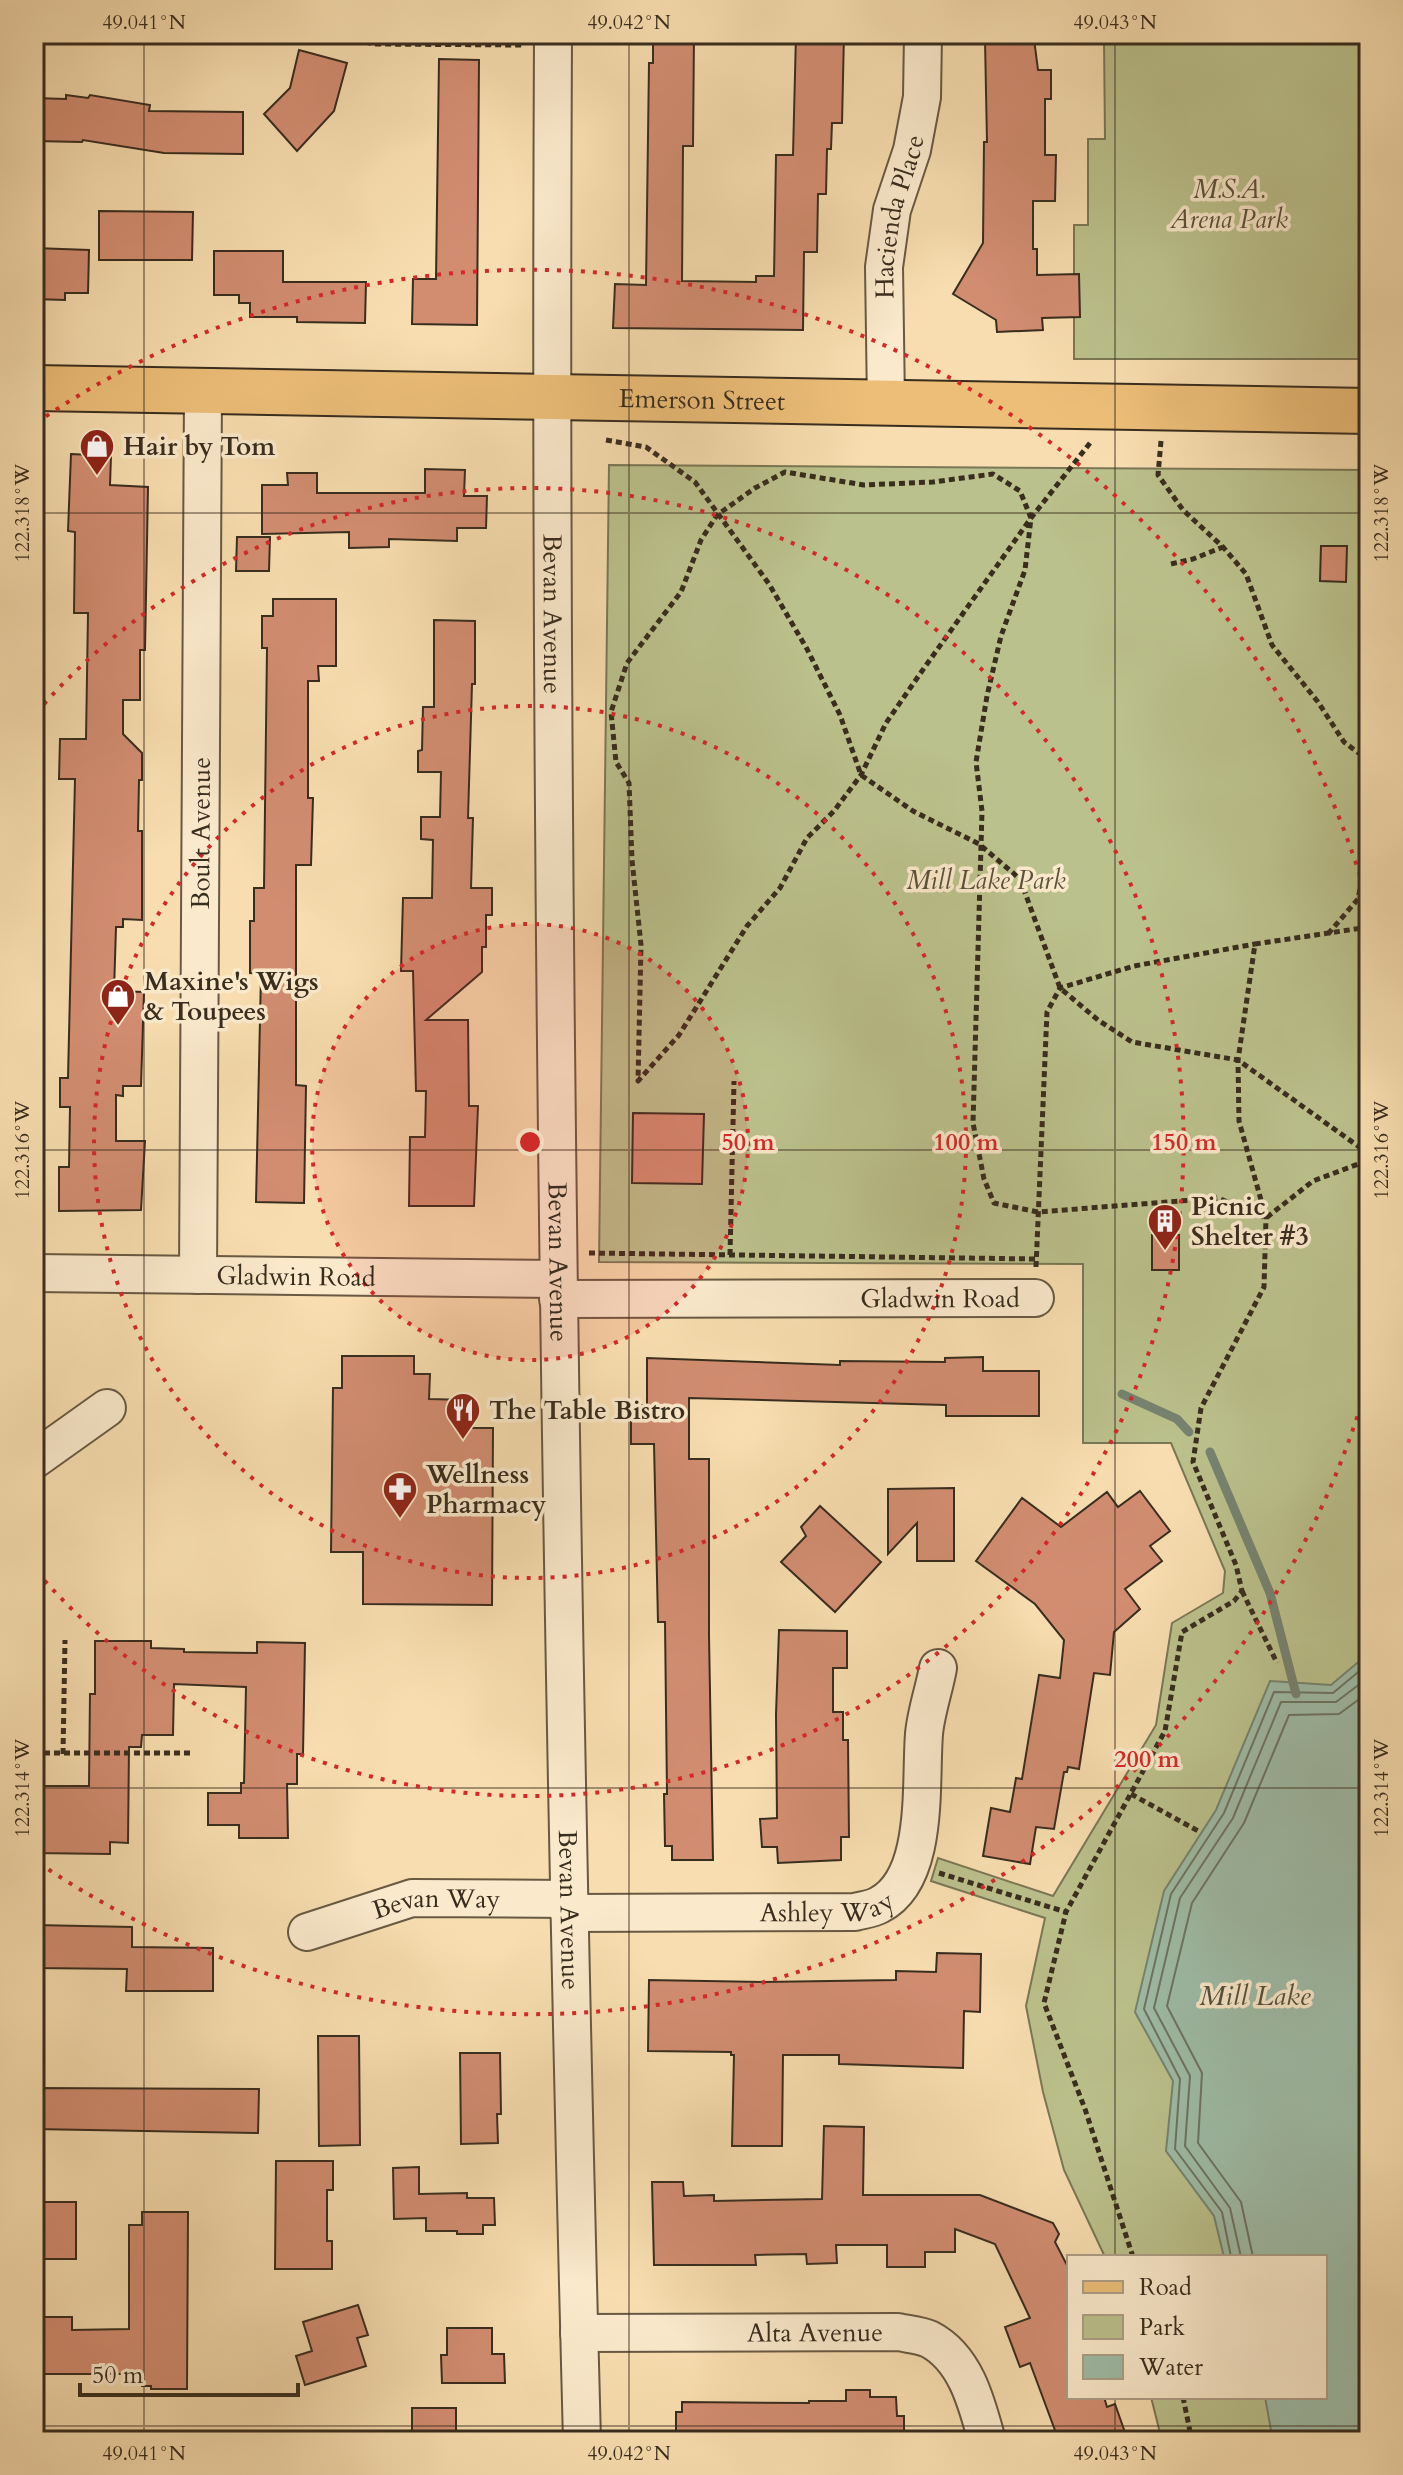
<svg xmlns="http://www.w3.org/2000/svg" width="1403" height="2475" font-family="Cardo,serif">
  <style>
    .green { fill: #bbc18c; stroke: #7a7755; stroke-width: 2 }
    .water { fill: #9ebca7; stroke: #768370; stroke-width: 2 }
    .lines { fill: none; stroke-linecap: round; stroke-linejoin: round }
    .shore { stroke: #6c7462; stroke-width: 2 }
    .stream { stroke: #768370; stroke-width: 9 }
    .building { fill: #d28d71; stroke: #392d1e; stroke-width: 2 }
    .minor-casing { stroke: #685942; stroke-width: 40 }
    .major-casing { stroke: #392d1e; stroke-width: 48 }
    .path { stroke: #392d1e; stroke-width: 5; stroke-dasharray: 6 4; stroke-linecap: butt }
    .minor { stroke: #fae9cb; stroke-width: 36 }
    .major { stroke: #ecbe78; stroke-width: 44 }
    .ticks { fill: none; stroke: #392d1e; stroke-width: 2; stroke-opacity: 0.45 }
    .ring { fill: none; stroke: #d62828; stroke-width: 4; stroke-dasharray: 4 8 }
    .labels { text-anchor: middle; stroke-width: 7; stroke-linejoin: round; paint-order: stroke }
    .park-label { font-size: 26px; font-style: italic; fill: #5a523a; stroke: #fae9cb }
    .street-label { font-size: 26px; fill: #392d1e; stroke: #fae9cb }
    .poi-label { font-size: 26px; font-weight: bold; fill: #392d1e; stroke: #fae9cb; text-anchor: start }
    .water-label { font-size: 28px; font-style: italic; fill: #525140; stroke: #fae9cb }
    .centre { fill: #d62828; stroke: #fae9cb; stroke-width: 4 }
    .ring-label { font-size: 24px; text-anchor: middle; font-weight: bold; fill: #d62828; stroke: #fae9cb; stroke-width: 7; stroke-linejoin: round; paint-order: stroke }
    .neatline { fill: none; stroke: #392d1e; stroke-width: 3 }
    .ticks-label { font-size: 20px; text-anchor: middle; fill: #392d1e }
  </style>
  <rect width="100%" height="100%" fill="#f7ddaf"/>
  <filter id="stains"><feTurbulence type="fractalNoise" baseFrequency=".0025" numOctaves="4"/><feColorMatrix values="0 0 0 0 .2 0 0 0 0 .09 0 0 0 0 .02 0 0 0 .5 -.17"/></filter>
  <radialGradient id="worn" r=".72"><stop offset=".6" stop-color="#630" stop-opacity="0"/><stop offset="1" stop-color="#630" stop-opacity=".3"/></radialGradient>
  <g class="green">
    <polygon points="1089,34 1369,34 1369,359 1074,359 1074,225 1088,225 1088,139 1105,139 1104,39 1089,39"/>
    <polygon points="609,465 1369,470 1369,2441 1162,2441 1151,2397 1325,2397 1325,2257 1105,2257 1064,2170 1043,2092 1026,2006 1045,1918 931,1881 938,1858 1053,1896 1156,1725 1172,1623 1223,1593 1225,1571 1171,1443 1083,1443 1083,1264 599,1262"/>
  </g>
  <polygon class="water" points="1369,1653 1369,2441 1273,2441 1265,2397 1325,2397 1325,2257 1224,2257 1214,2216 1166,2151 1173,2081 1135,2012 1164,1891 1216,1810 1270,1681 1331,1685"/>
  <g class="lines">
    <g class="shore">
      <polyline points="1231,2257 1222,2212 1175,2149 1180,2079 1144,2009 1171,1894 1224,1813 1274,1692 1333,1693 1369,1663"/>
      <polyline points="1241,2257 1230,2208 1185,2146 1190,2076 1154,2008 1180,1898 1233,1818 1281,1702 1336,1702 1369,1677"/>
      <polyline points="1253,2257 1241,2202 1198,2143 1202,2073 1167,2006 1192,1903 1244,1823 1289,1715 1339,1714 1369,1692"/>
    </g>
    <g class="stream">
      <polyline points="1122,1394 1177,1419 1189,1432"/>
      <polyline points="1210,1452 1270,1593 1296,1694"/>
    </g>
  </g>
  <g class="building">
    <polygon points="653,34 694,34 693,146 683,146 682,281 756,282 756,276 774,276 776,155 793,155 796,34 844,34 842,123 832,123 831,149 827,149 826,194 818,194 817,252 804,252 803,330 613,328 615,284 646,285 649,63 653,63"/>
    <polygon points="1034,39 1038,70 1051,70 1051,99 1045,99 1045,155 1056,155 1055,201 1033,201 1033,249 1037,249 1037,275 1079,274 1080,317 1042,318 1043,330 997,332 996,320 953,294 983,243 984,142 987,142 985,40"/>
    <polygon points="299,50 347,63 334,111 297,151 264,114 290,88"/>
    <polygon points="439,59 479,60 477,325 412,324 413,279 436,279"/>
    <polygon points="66,95 88,98 90,95 150,105 149,111 243,112 243,154 164,153 83,140 82,142 34,141 34,98 66,99"/>
    <polygon points="99,211 193,212 192,260 99,260"/>
    <polygon points="34,248 89,250 88,293 65,293 65,300 34,299"/>
    <polygon points="214,251 283,251 283,282 366,282 365,323 297,322 297,317 250,317 250,303 239,303 239,295 214,295"/>
    <polygon points="71,454 111,456 110,485 148,487 145,650 140,650 140,700 123,700 123,734 142,753 142,780 139,780 138,831 142,831 142,920 123,919 123,927 116,927 114,991 144,992 141,1086 123,1086 123,1096 116,1095 116,1141 145,1141 141,1210 59,1211 59,1167 69,1167 70,1107 60,1107 60,1078 68,1078 75,779 59,779 60,739 86,739 88,613 74,613 75,532 68,531"/>
    <polygon points="425,469 465,470 464,496 487,496 486,528 457,528 457,541 389,539 389,547 349,548 349,532 262,534 262,485 288,485 287,473 317,473 317,493 425,493"/>
    <polygon points="237,537 270,537 269,571 236,571"/>
    <polygon points="1321,546 1347,546 1346,582 1320,581"/>
    <polygon points="273,599 336,599 336,666 318,666 319,681 308,681 308,798 313,798 311,865 296,865 296,1085 306,1086 304,1203 256,1202 261,974 250,973 250,921 254,921 254,888 264,888 267,648 262,648 262,616 273,616"/>
    <polygon points="434,620 475,621 475,684 472,684 468,818 473,818 471,888 492,888 492,915 486,915 486,947 482,947 482,972 426,1020 468,1020 469,1106 478,1106 474,1206 409,1206 410,1137 425,1137 426,1091 416,1091 413,971 401,971 403,898 432,898 433,840 421,839 421,817 440,817 441,772 418,772 418,751 422,750 423,707 434,707"/>
    <polygon points="633,1113 704,1114 702,1184 632,1183"/>
    <rect x="1152" y="1235" width="27" height="35"/>
    <polygon points="342,1356 414,1356 414,1374 430,1374 429,1399 468,1400 468,1428 493,1428 492,1605 363,1604 363,1552 331,1552 333,1388 342,1388"/>
    <polygon points="983,1357 983,1371 1039,1371 1039,1416 946,1416 946,1405 689,1398 689,1459 709,1459 709,1636 713,1860 672,1860 672,1846 665,1846 664,1794 667,1794 665,1622 658,1622 654,1444 631,1444 631,1405 647,1405 647,1358 840,1365 840,1361 945,1362 945,1358"/>
    <polygon points="954,1488 954,1561 917,1561 917,1523 888,1554 888,1489"/>
    <polygon points="1140,1491 1170,1531 1150,1546 1162,1561 1125,1589 1140,1609 1114,1632 1110,1675 1094,1673 1079,1769 1068,1767 1067,1772 1064,1772 1054,1829 1036,1827 1030,1864 983,1856 991,1808 1010,1812 1016,1778 1022,1779 1039,1675 1060,1678 1064,1640 1035,1604 976,1561 1022,1498 1061,1527 1107,1492 1118,1507"/>
    <polygon points="820,1506 881,1562 835,1612 781,1562 806,1536 801,1527"/>
    <polygon points="779,1630 847,1631 847,1668 833,1668 833,1712 843,1712 843,1740 848,1740 849,1837 841,1837 841,1860 778,1863 777,1847 762,1847 760,1819 777,1818 776,1714"/>
    <polygon points="95,1641 151,1641 151,1648 184,1649 184,1652 257,1653 257,1642 305,1643 303,1754 297,1754 297,1784 287,1784 288,1838 239,1838 239,1825 208,1825 208,1793 241,1793 241,1783 244,1783 246,1687 174,1684 173,1735 142,1735 141,1747 129,1747 128,1843 110,1842 110,1854 34,1853 35,1786 89,1786 90,1694 95,1694"/>
    <polygon points="34,1925 132,1927 132,1947 213,1948 213,1991 126,1991 127,1969 34,1968"/>
    <polygon points="937,1953 981,1954 980,2012 964,2011 963,2068 839,2064 839,2055 783,2055 782,2146 732,2146 734,2055 731,2055 731,2052 648,2051 649,1980 763,1982 896,1980 896,1971 936,1972"/>
    <polygon points="318,2036 359,2036 360,2145 319,2146"/>
    <polygon points="460,2053 500,2053 501,2114 497,2114 498,2143 461,2144"/>
    <polygon points="34,2088 259,2089 258,2133 34,2129"/>
    <polygon points="824,2126 864,2127 863,2195 980,2195 1053,2223 1059,2234 1055,2242 1069,2269 1069,2397 1104,2397 1107,2407 1115,2404 1128,2441 1059,2441 1030,2363 1020,2367 1005,2327 1030,2318 995,2244 955,2229 955,2252 925,2252 925,2267 887,2267 887,2245 836,2245 837,2263 807,2264 806,2254 755,2255 756,2265 654,2265 652,2182 683,2182 684,2196 714,2195 714,2201 822,2199"/>
    <polygon points="276,2161 333,2161 333,2190 327,2190 327,2241 332,2241 332,2269 275,2269"/>
    <polygon points="419,2167 419,2194 467,2193 467,2198 494,2198 495,2225 483,2225 483,2234 457,2234 457,2231 426,2231 426,2218 394,2219 393,2168"/>
    <rect x="34" y="2202" width="42" height="57"/>
    <polygon points="142,2212 188,2212 187,2389 151,2389 151,2386 142,2386 142,2374 34,2374 34,2330 39,2330 39,2317 72,2317 72,2330 129,2329 129,2225 142,2225"/>
    <polygon points="358,2305 368,2335 357,2338 366,2366 305,2385 296,2356 312,2351 303,2322"/>
    <polygon points="447,2328 492,2328 492,2354 504,2354 505,2383 442,2383 441,2355 447,2355"/>
    <polygon points="846,2390 870,2390 870,2397 896,2397 897,2416 904,2416 904,2441 796,2438 796,2441 676,2441 676,2412 682,2412 682,2402 809,2403 809,2401 846,2401"/>
    <rect x="412" y="2408" width="44" height="33"/>
  </g>
  <g class="lines">
    <g class="minor-casing">
      <g id="minor">
        <path id="s1" d="M553 34C549 836 561 1639 582 2441"/>
        <path id="s2" d="M886 403 884 267 892 210 912 150 922 97 923 34"/>
        <path id="s3" d="M34 1273 558 1279"/>
        <path id="s4" d="M198 1275 203 391"/>
        <path id="s5" d="M558 1299 1035 1298"/>
        <polyline points="34,1460 107,1408"/>
        <path id="s6" d="M569 1913 855 1912C862 1910 872 1909 879 1905 930 1879 920 1783 924 1734 926 1712 934 1690 938 1668"/>
        <path id="s7" d="M307 1932 412 1898 569 1899"/>
        <path id="s8" d="M579 2333 898 2332C907 2334 920 2335 929 2339 966 2358 977 2404 987 2441"/>
      </g>
    </g>
    <g class="major-casing">
      <g id="major">
        <path id="s9" d="M34 388 1369 411"/>
      </g>
    </g>
    <g class="path">
      <polyline points="316,34 376,44 522,45"/>
      <polyline points="606,440 646,447 695,482 769,584 807,649 840,715 861,775 913,811 979,844 1020,879 1060,988 1098,1020 1132,1042 1238,1060 1369,1154"/>
      <polyline points="1161,441 1158,475 1183,510 1223,547 1246,574 1272,645 1318,702 1344,742 1369,761"/>
      <polyline points="1090,443 1031,518 922,671 886,723 861,775 834,811 807,838 780,888 747,926 679,1035 638,1081 641,945 632,860 629,783 616,762 611,712 627,663 681,592 701,540 717,515 755,488 785,472 864,485 933,482 993,474 1020,491 1031,518 1025,570 1001,636 987,696 976,762 982,811 973,1123 984,1179 994,1203 1038,1212 1218,1198 1266,1218 1313,1181 1369,1160"/>
      <polyline points="1171,564 1193,559 1223,547"/>
      <polyline points="1328,934 1358,899 1369,843"/>
      <polyline points="589,1253 1036,1259"/>
      <polyline points="730,1255 734,1081"/>
      <polyline points="1036,1267 1047,1012 1060,988 1134,966 1255,944"/>
      <polyline points="1242,1591 1277,1663"/>
      <polyline points="34,1753 194,1753"/>
      <polyline points="63,1754 65,1640"/>
      <polyline points="1131,1794 1200,1832"/>
      <polyline points="939,1873 1066,1912"/>
      <polyline points="1133,2257 1085,2109 1044,2003 1066,1912 1165,1731 1182,1632 1234,1601 1242,1591 1236,1565 1193,1462 1201,1408 1264,1287 1266,1218 1239,1121 1238,1060 1255,944 1369,927"/>
      <polyline points="1183,2397 1192,2441"/>
    </g>
    <use href="#minor" class="minor"/>
    <use href="#major" class="major"/>
  </g>
  <path class="ticks" d="M144 34V2441M629 34V2441M1115 34V2257M34 513H1369M34 1150H1369M34 1788H1369M1115 2397V2441M34 2426H1369"/>
  <circle cx="530" cy="1142" r="218" fill="#d62828" fill-opacity=".12"/>
  <g class="ring">
    <circle cx="530" cy="1142" r="218"/>
    <circle cx="530" cy="1142" r="436"/>
    <path d="M36 713A654 654 0 1 1 36 1571"/>
    <path d="M1368 1382A872 872 0 0 1 36 1861M36 423A872 872 0 0 1 1368 902"/>
  </g>
  <defs>
    <g id="shop-pin" transform="scale(1.8)"><path d="M0 17L-7.5 6A9.5 9.5 0 1 1 7.5 6Z" fill="#8f2418" stroke="#fae9cb"/><path d="M-5-2.5h2.3a2.7 3.5 0 0 1 5.4 0H5L5.5 6h-11ZM-1.5-2.5h3a1.5 2.3 0 0 0-3 0Z" fill="#fff"/></g>
    <g id="building-pin" transform="scale(1.8)"><path d="M0 17L-7.5 6A9.5 9.5 0 1 1 7.5 6Z" fill="#8f2418" stroke="#fae9cb"/><path d="M-4-6H4V6H1V3H-1V6H-4ZM-2.5-4.3h1.7v1.8h-1.7ZM.8-4.3h1.7v1.8H.8ZM-2.5-1h1.7V.8h-1.7ZM.8-1h1.7V.8H.8Z" fill="#fff"/></g>
    <g id="restaurant-pin" transform="scale(1.8)"><path d="M0 17L-7.5 6A9.5 9.5 0 1 1 7.5 6Z" fill="#8f2418" stroke="#fae9cb"/><path d="M-5-6h1v4h1v-4h1v4h1v-4h1v5L-1.5 .5V6h-2V.5L-5-1ZM5-6V6H3V1.5H1.5Q1.5-4 5-6Z" fill="#fff"/></g>
    <g id="pharmacy-pin" transform="scale(1.8)"><path d="M0 17L-7.5 6A9.5 9.5 0 1 1 7.5 6Z" fill="#8f2418" stroke="#fae9cb"/><path d="M-2-6h4v4h4v4h-4v4h-4v-4h-4v-4h4Z" fill="#fff"/></g>
  </defs>
  <g fill-rule="evenodd">
    <use href="#shop-pin" x="97" y="446"/>
    <use href="#shop-pin" x="118" y="996"/>
    <use href="#building-pin" x="1165" y="1221"/>
    <use href="#restaurant-pin" x="463" y="1410"/>
    <use href="#pharmacy-pin" x="400" y="1489"/>
  </g>
  <g class="labels">
    <g class="park-label">
      <text x="1229" y="198">M.S.A.<tspan x="1229" dy="30">Arena Park</tspan></text>
      <text x="986" y="889">Mill Lake Park</text>
    </g>
    <g class="street-label">
      <text dy="9" stroke="none"><textPath href="#s2" startOffset="188">Hacienda Place</textPath></text>
      <text dy="9" stroke="none"><textPath href="#s9" startOffset="668">Emerson Street</textPath></text>
      <text dy="9" stroke="none"><textPath href="#s1" startOffset="580">Bevan Avenue</textPath></text>
      <text dy="9" stroke="none"><textPath href="#s4" startOffset="442">Boult Avenue</textPath></text>
      <text dy="9" stroke="none"><textPath href="#s1" startOffset="1228">Bevan Avenue</textPath></text>
      <text dy="9" stroke="none"><textPath href="#s3" startOffset="262">Gladwin Road</textPath></text>
      <text dy="9" stroke="none"><textPath href="#s5" startOffset="382">Gladwin Road</textPath></text>
      <text dy="9" stroke="none"><textPath href="#s6" startOffset="258">Ashley Way</textPath></text>
      <text dy="9" stroke="none"><textPath href="#s7" startOffset="134">Bevan Way</textPath></text>
      <text dy="9" stroke="none"><textPath href="#s1" startOffset="1876">Bevan Avenue</textPath></text>
      <text dy="9" stroke="none"><textPath href="#s8" startOffset="236">Alta Avenue</textPath></text>
    </g>
    <g class="poi-label">
      <text x="123" y="455">Hair by Tom</text>
      <text x="144" y="990">Maxine's Wigs<tspan x="144" dy="30">&amp; Toupees</tspan></text>
      <text x="1191" y="1215">Picnic<tspan x="1191" dy="30">Shelter #3</tspan></text>
      <text x="489" y="1419">The Table Bistro</text>
      <text x="426" y="1483">Wellness<tspan x="426" dy="30">Pharmacy</tspan></text>
    </g>
    <g class="water-label">
      <text x="1255" y="2005">Mill Lake</text>
    </g>
  </g>
  <circle cx="530" cy="1142" r="12" class="centre"/>
  <g class="ring-label">
    <text x="748" y="1150">50 m</text>
    <text x="966" y="1150">100 m</text>
    <text x="1184" y="1150">150 m</text>
    <text x="1147" y="1767">200 m</text>
  </g>
  <rect width="1403" height="2475" fill="none" stroke="#f7ddaf" stroke-width="88"/>
  <rect x="1067" y="2255" width="260" height="144" fill="#fae9cb" stroke="#ad9e86" stroke-width="2"/>
  <rect x="1083" y="2281" width="40" height="12" fill="#ecbe78" stroke="#ad9e86" stroke-width="2"/>
  <text x="1139" y="2295" font-size="24" fill="#392d1e">Road</text>
  <rect x="1083" y="2315" width="40" height="24" fill="#bbc18c" stroke="#ad9e86" stroke-width="2"/>
  <text x="1139" y="2335" font-size="24" fill="#392d1e">Park</text>
  <rect x="1083" y="2355" width="40" height="24" fill="#9ebca7" stroke="#ad9e86" stroke-width="2"/>
  <text x="1139" y="2375" font-size="24" fill="#392d1e">Water</text>
  <path d="M80 2383v12h218v-12" fill="none" stroke="#392d1e" stroke-width="4"/>
  <text x="92" y="2383" font-size="24" fill="#392d1e" stroke="#fae9cb" stroke-width="6" paint-order="stroke">50 m</text>
  <rect x="44" y="44" width="1315" height="2387" class="neatline"/>
  <g class="ticks-label">
    <text x="144" y="29">49.041°N</text>
    <text x="629" y="29">49.042°N</text>
    <text x="1115" y="29">49.043°N</text>
    <text transform="translate(1381 513) rotate(-90)" y="7">122.318°W</text>
    <text transform="translate(22 513) rotate(-90)" y="7">122.318°W</text>
    <text transform="translate(1381 1150) rotate(-90)" y="7">122.316°W</text>
    <text transform="translate(22 1150) rotate(-90)" y="7">122.316°W</text>
    <text transform="translate(1381 1788) rotate(-90)" y="7">122.314°W</text>
    <text transform="translate(22 1788) rotate(-90)" y="7">122.314°W</text>
    <text x="144" y="2460">49.041°N</text>
    <text x="629" y="2460">49.042°N</text>
    <text x="1115" y="2460">49.043°N</text>
  </g>
  <rect width="100%" height="100%" filter="url(#stains)"/>
  <rect width="100%" height="100%" fill="url(#worn)"/>
</svg>
